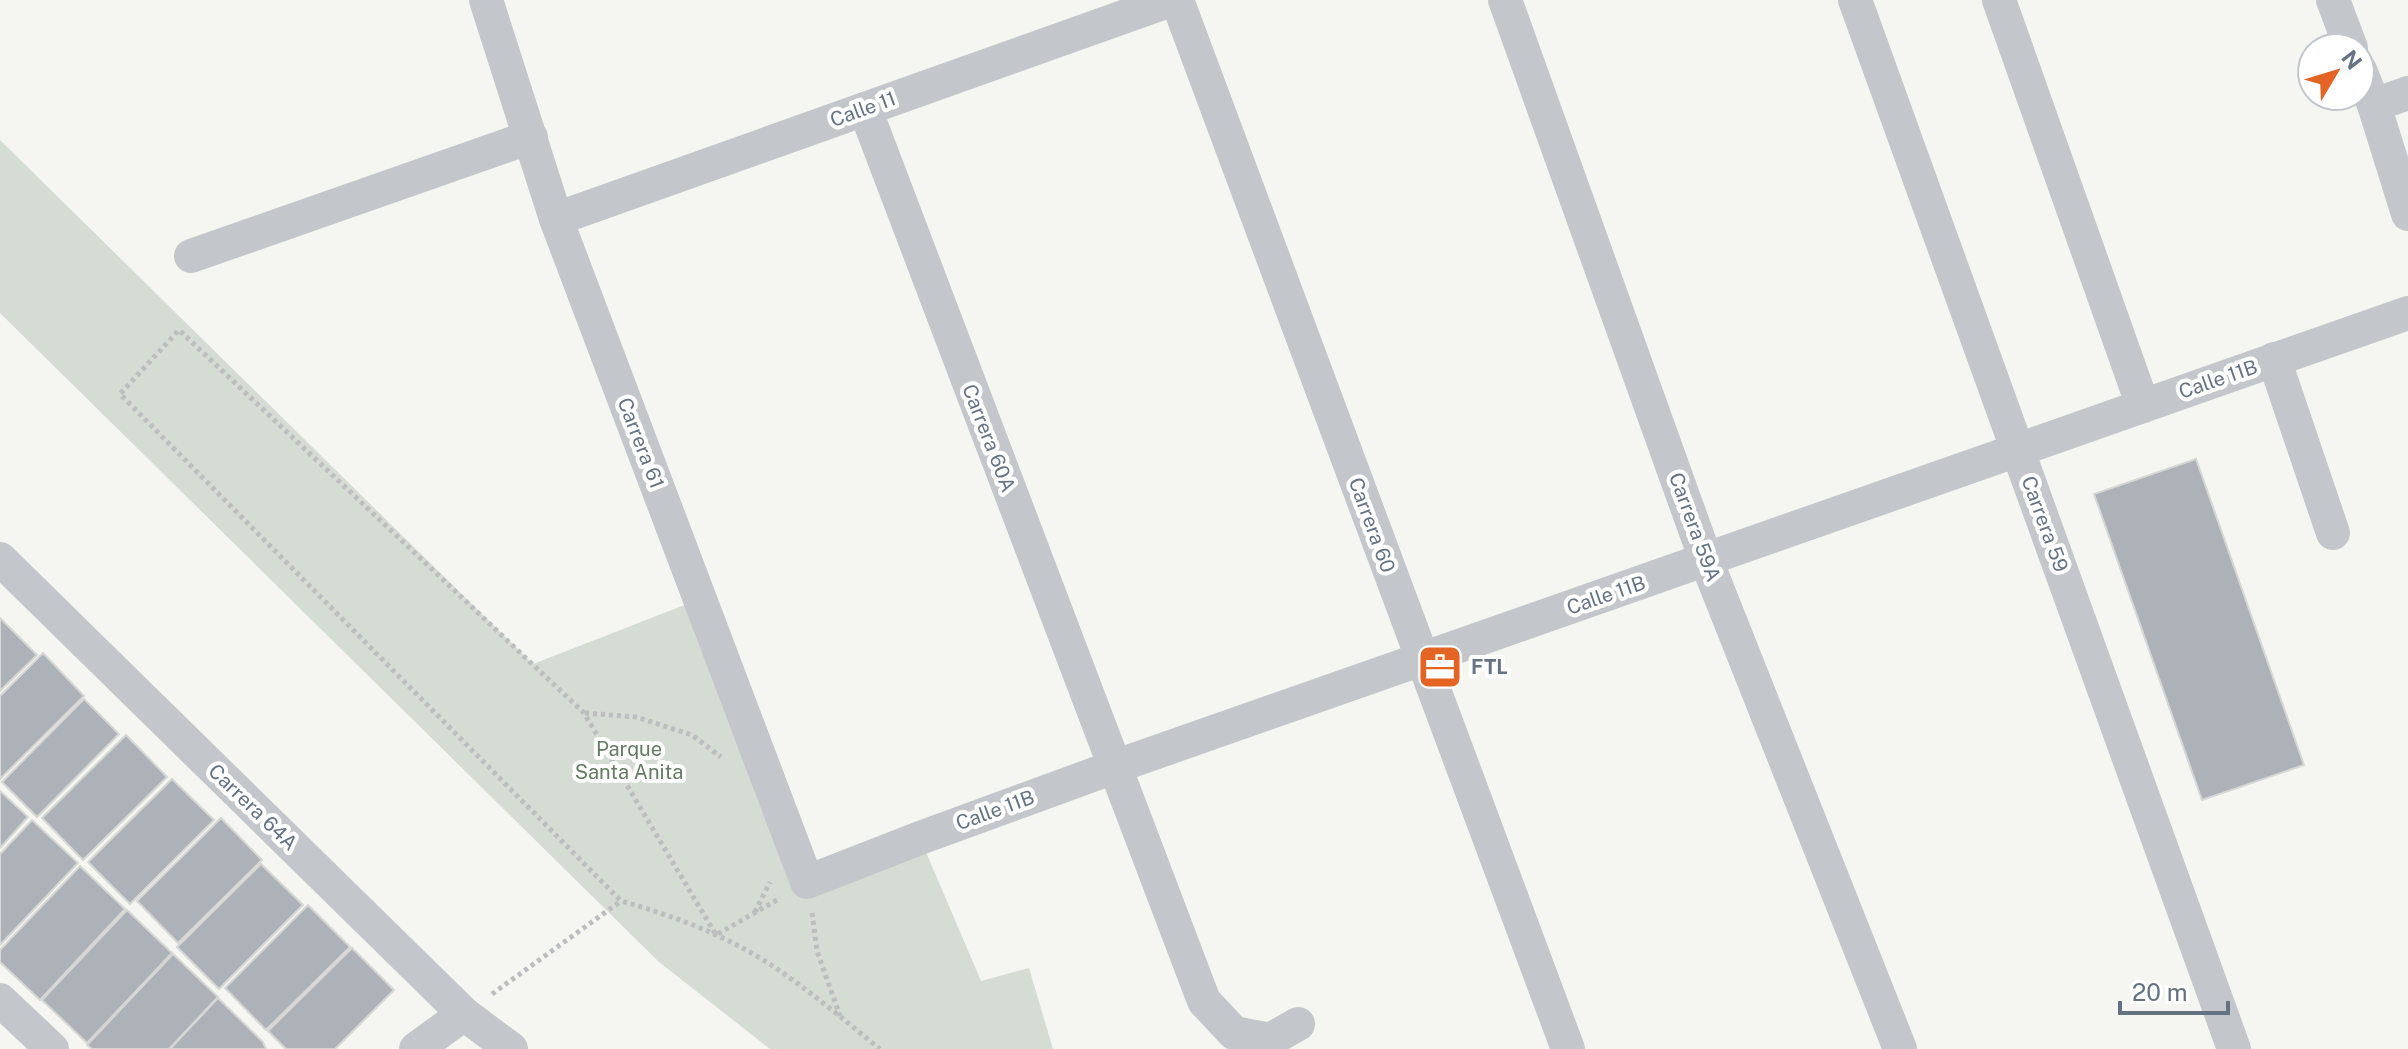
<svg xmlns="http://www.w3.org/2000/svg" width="2408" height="1049" font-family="'Public Sans',sans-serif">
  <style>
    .green { fill: #d5dcd3 }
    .building { fill: #acb2b8; stroke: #d6d7d4; stroke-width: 2 }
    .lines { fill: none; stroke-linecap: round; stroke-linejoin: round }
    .path { stroke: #bbbdbf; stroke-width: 5; stroke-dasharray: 4 4; stroke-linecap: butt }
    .street { stroke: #c3c6ca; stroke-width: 34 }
    .labels { text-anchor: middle; stroke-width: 8; stroke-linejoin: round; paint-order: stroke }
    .street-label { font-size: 20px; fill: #647283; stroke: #fff }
    .poi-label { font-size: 20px; font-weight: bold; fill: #647283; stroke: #fff; text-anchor: start }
    .park-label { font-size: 20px; fill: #657a63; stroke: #fff }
  </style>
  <rect width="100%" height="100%" fill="#f5f5f2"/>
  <polygon class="green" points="0,140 533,664 700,599 807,882 920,838 981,981 1029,968 1053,1049 770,1049 659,962 0,313"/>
  <g class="building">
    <polygon points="2196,459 2304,765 2202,800 2094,494"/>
    <polygon points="0,618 37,655 0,691"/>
    <polygon points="43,653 84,696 0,779 0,696"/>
    <polygon points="84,699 119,734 37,817 2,782"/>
    <polygon points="126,735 167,777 83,860 42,818"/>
    <polygon points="172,779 214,820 130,904 88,862"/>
    <polygon points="0,791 28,817 0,848"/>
    <polygon points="221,818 262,860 178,943 137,901"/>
    <polygon points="32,820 78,863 0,945 0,854"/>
    <polygon points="261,864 303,905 219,989 177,947"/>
    <polygon points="80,866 125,909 40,1000 0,962 0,950"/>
    <polygon points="308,905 350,947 266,1030 225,988"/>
    <polygon points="127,910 172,953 87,1043 42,1000"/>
    <polygon points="352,948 394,990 335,1049 286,1049 268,1031"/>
    <polygon points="173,954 218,997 169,1049 92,1049 87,1045"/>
    <polygon points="218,998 263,1042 266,1049 170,1049"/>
  </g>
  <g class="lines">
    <g class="path">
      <polyline points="585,713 636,717 692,735 721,757"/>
      <path d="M777 900 716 935 584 713 179 330 120 394 621 901C678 917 735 939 783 973 817 997 848 1023 880 1049"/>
      <polyline points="755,912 770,882"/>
      <polyline points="812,913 817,951 840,1016"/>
      <polyline points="492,994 621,901"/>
    </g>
    <g class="street">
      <polyline points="486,0 556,219 807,882 920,838 1114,767 2408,313"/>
      <polyline points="1177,0 1568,1049"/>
      <polyline points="1505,0 1706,560 1900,1049"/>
      <polyline points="1855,0 2234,1049"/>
      <polyline points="1999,0 2143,406"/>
      <polyline points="2333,0 2351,48"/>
      <polyline points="2360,70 2374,105 2408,214"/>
      <polyline points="2374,105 2408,93"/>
      <polyline points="865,109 1204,1001 1234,1033 1270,1040 1298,1024"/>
      <polyline points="556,219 1171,0"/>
      <polyline points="191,256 531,137"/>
      <polyline points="2274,359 2333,533"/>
      <polyline points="0,559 464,1014 511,1049"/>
      <polyline points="0,1000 52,1049"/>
      <polyline points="416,1049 464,1014"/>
    </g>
  </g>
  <defs>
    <g id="office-square" transform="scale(2.3)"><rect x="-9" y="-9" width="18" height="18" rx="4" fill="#e46523" stroke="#fff"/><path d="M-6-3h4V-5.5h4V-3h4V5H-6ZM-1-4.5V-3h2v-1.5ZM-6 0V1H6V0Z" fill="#fff"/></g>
  </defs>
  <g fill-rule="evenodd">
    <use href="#office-square" x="1440" y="667"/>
  </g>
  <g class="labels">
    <g class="street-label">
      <text transform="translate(863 109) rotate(-20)" y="7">Calle 11</text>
      <text transform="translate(2218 379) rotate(-19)" y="7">Calle 11B</text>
      <text transform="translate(989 438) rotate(69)" y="7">Carrera 60A</text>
      <text transform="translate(641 443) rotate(69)" y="7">Carrera 61</text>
      <text transform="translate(2045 524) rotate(70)" y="7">Carrera 59</text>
      <text transform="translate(1372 525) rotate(70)" y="7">Carrera 60</text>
      <text transform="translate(1695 527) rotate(70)" y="7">Carrera 59A</text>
      <text transform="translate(1606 595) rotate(-19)" y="7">Calle 11B</text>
      <text transform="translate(253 807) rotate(44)" y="7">Carrera 64A</text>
      <text transform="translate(995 810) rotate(-20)" y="7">Calle 11B</text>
    </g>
    <g class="poi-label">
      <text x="1471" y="674">FTL</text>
    </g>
    <g class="park-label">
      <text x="629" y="756">Parque<tspan x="629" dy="23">Santa Anita</tspan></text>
    </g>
  </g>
  <g transform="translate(2336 72) rotate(52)"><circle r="38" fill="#ffffff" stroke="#c1c7cd" stroke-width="2"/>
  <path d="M0-6L14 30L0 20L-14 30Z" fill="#e46523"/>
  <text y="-12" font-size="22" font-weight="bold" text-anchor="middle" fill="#647283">N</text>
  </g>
  <path d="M2120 1001v12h108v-12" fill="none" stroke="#647283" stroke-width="4"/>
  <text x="2132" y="1001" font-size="24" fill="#647283" stroke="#ffffff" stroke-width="6" paint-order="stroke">20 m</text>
</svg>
